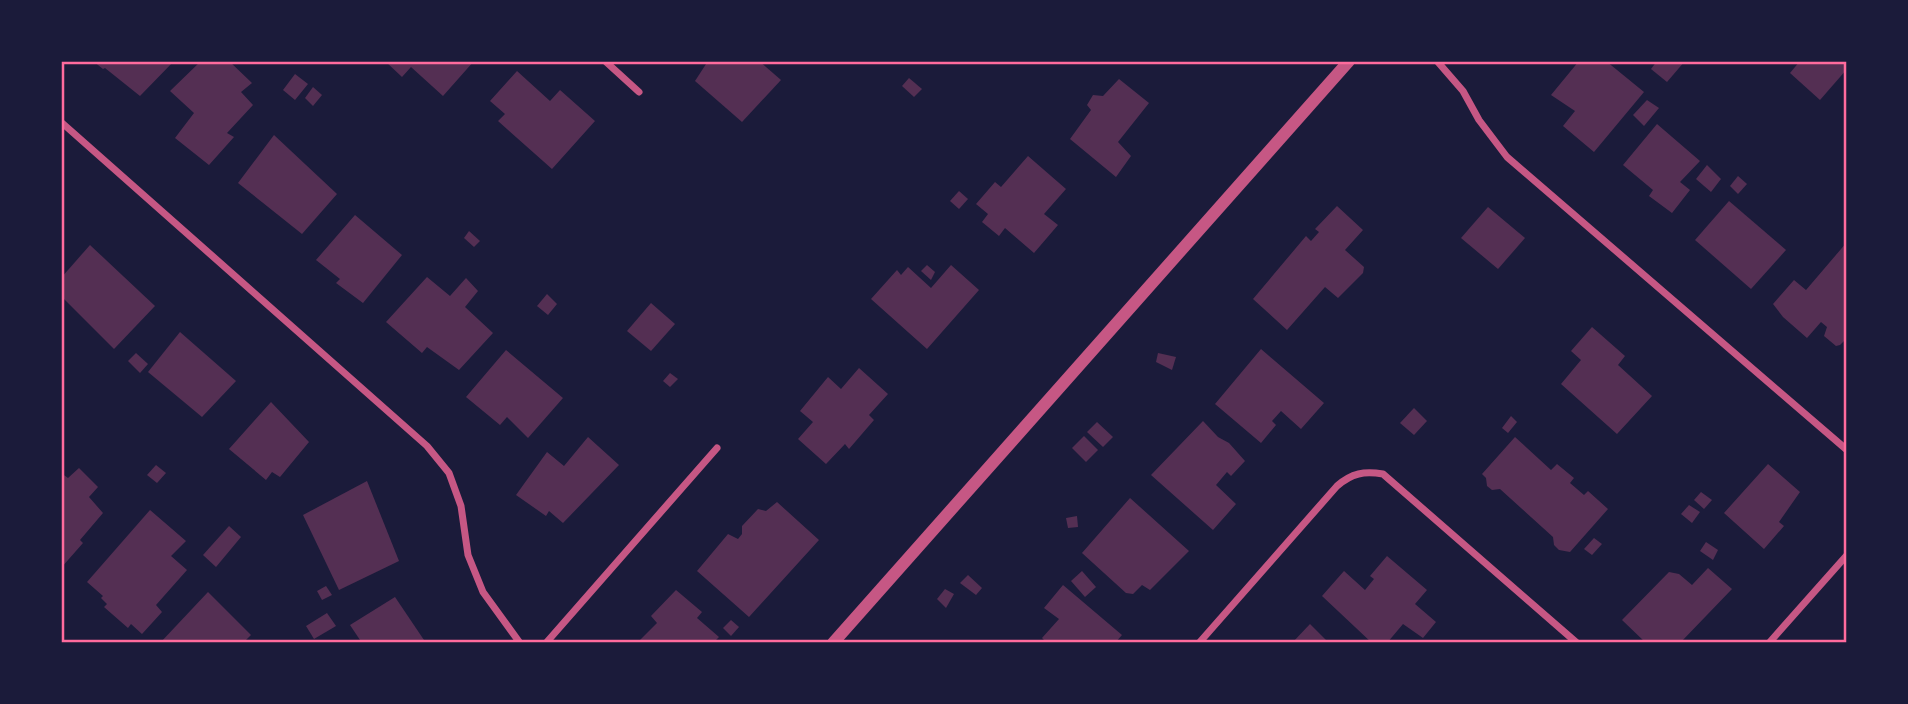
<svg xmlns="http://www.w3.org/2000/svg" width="1908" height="704" font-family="'Work Sans',sans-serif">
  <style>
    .building { fill: #542f53 }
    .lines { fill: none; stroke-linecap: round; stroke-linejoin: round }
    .minor { stroke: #c65784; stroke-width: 7 }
    .tertiary { stroke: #c65784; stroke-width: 12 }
    .neatline { fill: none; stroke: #ff6b9d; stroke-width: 2.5 }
  </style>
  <rect width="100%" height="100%" fill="#1b1b3a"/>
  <g class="building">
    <polygon points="93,61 174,61 140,96 105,68 103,69"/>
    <polygon points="201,61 229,61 252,83 241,92 253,105 227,133 234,137 209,165 175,138 194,113 170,91"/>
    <polygon points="385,61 474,61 443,96 411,67 402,77"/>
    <polygon points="708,61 759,61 781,80 742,122 695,81"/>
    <polygon points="1579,61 1606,61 1644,92 1594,152 1563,126 1575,111 1551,95"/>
    <polygon points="1657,61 1685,61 1667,82 1651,69"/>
    <polygon points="1800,61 1847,61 1847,69 1820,100 1790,73"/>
    <polygon points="517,71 550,101 560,90 595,121 552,169 498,121 505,114 490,101"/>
    <polygon points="295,74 308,84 295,100 283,90"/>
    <polygon points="909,78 922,89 914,97 902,86"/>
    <polygon points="1119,79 1149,103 1118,142 1131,156 1116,177 1070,139 1091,110 1087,105 1093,95 1103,96"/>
    <polygon points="313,87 322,95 313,106 305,98"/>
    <polygon points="1647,100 1659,108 1644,126 1633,115"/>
    <polygon points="1657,124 1700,161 1680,182 1690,190 1672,213 1649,196 1653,190 1623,165"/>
    <polygon points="274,135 337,194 302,234 238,183"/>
    <polygon points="1028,156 1066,189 1044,214 1058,225 1034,253 1005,228 999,236 982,222 988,214 976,204 995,182 1001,187"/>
    <polygon points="1707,165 1721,179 1711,192 1696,179"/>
    <polygon points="1738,176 1747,184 1738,194 1730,186"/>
    <polygon points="959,191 968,199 959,209 950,201"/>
    <polygon points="1729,201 1786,250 1751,289 1695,240"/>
    <polygon points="1337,206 1363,230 1345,250 1364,267 1363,273 1338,298 1325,287 1287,330 1253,299 1306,236 1311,241 1319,232 1315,229"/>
    <polygon points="1488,207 1525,238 1498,269 1461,238"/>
    <polygon points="355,215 402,255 363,303 336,283 340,279 316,260"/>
    <polygon points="469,231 480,241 474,247 464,238"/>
    <polygon points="1847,242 1847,338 1840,345 1836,346 1824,336 1827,327 1821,322 1807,338 1783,317 1773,304 1794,280 1806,290"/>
    <polygon points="90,245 155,306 114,349 61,296 61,278"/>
    <polygon points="927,265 935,272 931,280 921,271"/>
    <polygon points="951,265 979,290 927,349 871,299 897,270 901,275 908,267 931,288"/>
    <polygon points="427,277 450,296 466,278 478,291 465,307 493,333 459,370 427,347 422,353 386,322"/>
    <polygon points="547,294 557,304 548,315 537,306"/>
    <polygon points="651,303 675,324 651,351 627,331"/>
    <polygon points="1592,327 1625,356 1618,365 1652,396 1617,434 1561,384 1581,360 1571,351"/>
    <polygon points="180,332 236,381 202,417 148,372"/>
    <polygon points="1261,349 1324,403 1301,429 1281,411 1272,421 1276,425 1261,443 1215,404"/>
    <polygon points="506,350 563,398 528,438 507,417 500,425 466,397"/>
    <polygon points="136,353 148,364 140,373 128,361"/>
    <polygon points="1158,353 1176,357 1172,370 1156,362"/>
    <polygon points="859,368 888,394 869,415 874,420 849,449 845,444 826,464 798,439 813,422 800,411 828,377 841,389"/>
    <polygon points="670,373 678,379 670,387 663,381"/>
    <polygon points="271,402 309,442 280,477 272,472 266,480 229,449"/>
    <polygon points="1414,408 1427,421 1414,435 1400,423"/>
    <polygon points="1511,416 1517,422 1508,433 1502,428"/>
    <polygon points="1203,421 1218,437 1229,443 1245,461 1231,476 1227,472 1216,485 1236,504 1213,530 1151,475"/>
    <polygon points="1097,422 1113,437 1103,447 1087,432"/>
    <polygon points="1084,436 1098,450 1086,462 1072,448"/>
    <polygon points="588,437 619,465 563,523 549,511 546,516 516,495 547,452 564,466"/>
    <polygon points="1515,437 1551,470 1557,464 1574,478 1570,483 1584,495 1588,491 1608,509 1570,552 1559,550 1554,545 1553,537 1500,489 1492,490 1487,486 1486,478 1482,474"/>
    <polygon points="1768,464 1800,492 1779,522 1784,526 1764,549 1724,513"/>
    <polygon points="156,465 166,473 157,483 147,475"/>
    <polygon points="79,468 98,487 89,497 103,513 80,540 83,543 61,568 61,473 68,478"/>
    <polygon points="367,481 399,561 339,590 303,515"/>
    <polygon points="1701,492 1712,500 1704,509 1694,500"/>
    <polygon points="1130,498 1189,551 1150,590 1142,585 1133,594 1126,593 1082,553"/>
    <polygon points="777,502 819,540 749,617 697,571 728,534 738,539 742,534 742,526 758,509 766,511"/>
    <polygon points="1689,505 1700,512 1692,523 1681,514"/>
    <polygon points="150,510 186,541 171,556 187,570 156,605 162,612 142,634 131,624 128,628 104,607 107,604 101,598 103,596 87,582"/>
    <polygon points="1077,516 1078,527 1068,528 1066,518"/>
    <polygon points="229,526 241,537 216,567 203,555"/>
    <polygon points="1594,538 1602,544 1592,555 1584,549"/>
    <polygon points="1706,542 1718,550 1713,560 1700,551"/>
    <polygon points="1387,556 1427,590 1415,604 1436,622 1423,638 1403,624 1387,643 1372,643 1322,596 1344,571 1365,590 1374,579 1370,576"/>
    <polygon points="1708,568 1732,589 1680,643 1646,643 1622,620 1669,572 1679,574 1692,585"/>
    <polygon points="1082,571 1096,587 1085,597 1071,581"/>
    <polygon points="968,575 982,588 976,595 960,583"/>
    <polygon points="1063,585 1122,635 1115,643 1047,643 1042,638 1059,619 1044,608"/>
    <polygon points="326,586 332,595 322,600 317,591"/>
    <polygon points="945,589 954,594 946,608 937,599"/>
    <polygon points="676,590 702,612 697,618 719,637 713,643 637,643 657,623 651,616"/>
    <polygon points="208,592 251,635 243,643 160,643"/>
    <polygon points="395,597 426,643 362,643 350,625"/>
    <polygon points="327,613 336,626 314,639 306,626"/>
    <polygon points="731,620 739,627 731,636 723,628"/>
    <polygon points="1310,624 1329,643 1292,643"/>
  </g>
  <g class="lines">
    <g class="minor">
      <polyline points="605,61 639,92"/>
      <polyline points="1437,61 1463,91 1479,120 1507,157 1847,450"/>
      <polyline points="61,122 427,446 449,473 461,506 468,555 483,592 520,643"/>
      <polyline points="546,643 717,448"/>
      <path d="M1199 643 1337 486C1352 473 1364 471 1383 474L1577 643"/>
      <polyline points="1769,643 1847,555"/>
    </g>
    <polyline class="tertiary" points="833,643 1349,61"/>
  </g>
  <rect width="1908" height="704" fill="none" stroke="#1b1b3a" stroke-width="126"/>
  <rect x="63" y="63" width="1782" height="578" class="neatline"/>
</svg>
